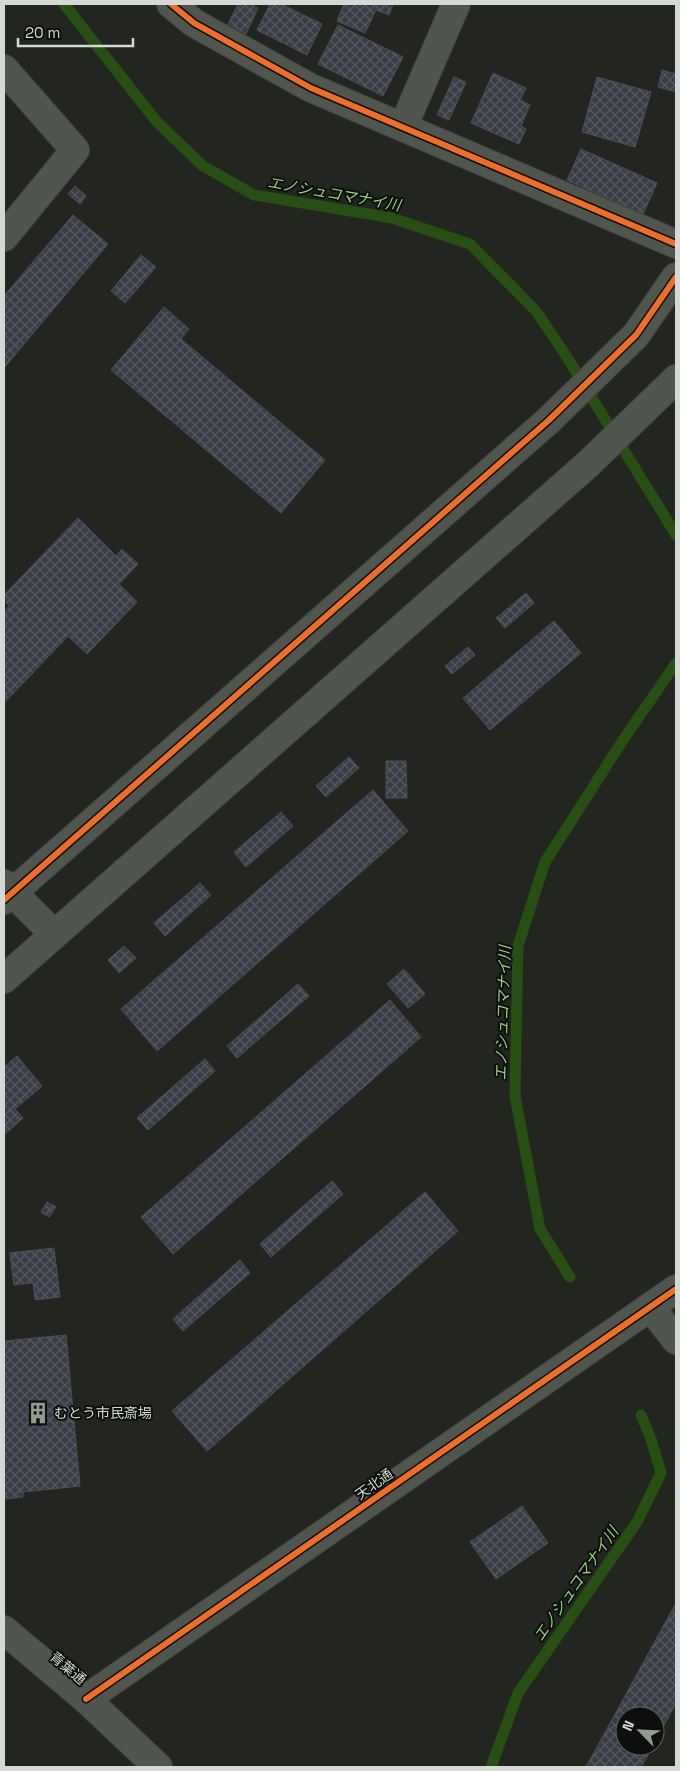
<svg xmlns="http://www.w3.org/2000/svg" width="680" height="1771" font-family="'Space Grotesk','Noto Sans JP',sans-serif">
  <style>
    .lines { fill: none; stroke-linecap: round; stroke-linejoin: round }
    .stream { stroke: #274f13; stroke-width: 11 }
    .building { fill: url(#building-cross-hatch); stroke: #4d4f4f }
    .minor-casing { stroke: #3e413d; stroke-width: 30 }
    .minor { stroke: #50564e; stroke-width: 28 }
    .cycleway-casing { stroke: #0c0f0b; stroke-width: 9 }
    .cycleway { stroke: #ee6e29; stroke-width: 6 }
    .labels { text-anchor: middle; stroke-width: 4; stroke-linejoin: round; paint-order: stroke }
    .poi-label { font-size: 14px; fill: #d4d9d3; stroke: #0c0f0b; text-anchor: start }
    .street-label { font-size: 14px; fill: #d4d9d3; stroke: #0c0f0b }
    .water-label { font-size: 15px; font-style: italic; fill: #94d57c; stroke: #0c0f0b }
  </style>
  <defs>
    <pattern id="building-cross-hatch" width="8" height="8" patternUnits="userSpaceOnUse" patternTransform="scale(1.25)"><rect width="8" height="8" fill="#3a3d47"/><path d="M0 0l8 8M0 8l8-8" fill="none" stroke="#565861"/></pattern>
  </defs>
  <rect width="100%" height="100%" fill="#222520"/>
  <g class="lines">
    <g class="stream">
      <polyline points="64,4 157,122 203,166 254,195 392,218 470,244 536,311 565,354 676,535"/>
      <polyline points="570,1277 540,1229 515,1096 518,946 545,862 623,740 676,663"/>
      <polyline points="491,1767 518,1693 637,1522 661,1473 651,1439 641,1415"/>
    </g>
  </g>
  <g class="building">
    <polygon points="238,4 249,4 258,8 246,34 228,24"/>
    <polygon points="270,4 281,4 322,24 307,55 257,30"/>
    <polygon points="344,4 393,4 389,15 376,10 365,33 337,21"/>
    <polygon points="338,25 403,57 383,96 318,64"/>
    <polygon points="662,70 676,74 676,92 658,87"/>
    <polygon points="493,73 526,88 520,100 530,105 521,126 526,129 519,144 471,123"/>
    <polygon points="454,77 466,82 449,120 437,115"/>
    <polygon points="597,77 651,92 635,147 582,132"/>
    <polygon points="581,149 657,183 643,214 567,180"/>
    <polygon points="75,186 86,196 80,204 68,194"/>
    <polygon points="73,215 108,244 4,368 4,296"/>
    <polygon points="141,255 156,267 125,303 111,291"/>
    <polygon points="164,307 189,329 181,339 325,460 281,513 111,370"/>
    <polygon points="78,518 116,556 122,549 138,564 119,584 137,602 87,654 68,636 4,703 4,612 9,606 4,600 4,595"/>
    <polygon points="526,593 534,603 505,628 496,618"/>
    <polygon points="554,621 581,653 490,730 463,698"/>
    <polygon points="468,647 475,655 452,674 445,666"/>
    <polygon points="349,757 359,768 326,797 316,786"/>
    <polygon points="386,761 406,761 407,798 386,798"/>
    <polygon points="373,790 408,831 157,1051 121,1009"/>
    <polygon points="281,812 293,826 246,867 234,852"/>
    <polygon points="200,883 211,895 165,936 154,923"/>
    <polygon points="124,946 136,958 119,973 108,960"/>
    <polygon points="404,969 425,994 408,1008 387,984"/>
    <polygon points="298,984 309,996 237,1058 227,1046"/>
    <polygon points="390,1000 421,1037 173,1254 141,1217"/>
    <polygon points="17,1056 42,1086 15,1109 23,1118 4,1135 4,1067"/>
    <polygon points="205,1059 215,1071 148,1130 137,1118"/>
    <polygon points="332,1181 343,1194 271,1257 260,1244"/>
    <polygon points="425,1192 458,1231 207,1451 172,1411"/>
    <polygon points="47,1202 56,1207 49,1217 41,1212"/>
    <polygon points="54,1248 60,1297 35,1300 33,1283 14,1285 10,1253"/>
    <polygon points="240,1260 250,1273 183,1331 173,1319"/>
    <polygon points="66,1335 80,1486 23,1492 23,1497 4,1499 4,1341"/>
    <polygon points="522,1506 548,1543 496,1579 470,1542"/>
    <polygon points="676,1603 676,1703 655,1742 655,1716 625,1716 625,1746 653,1746 641,1767 586,1767"/>
  </g>
  <g class="lines">
    <g class="minor-casing">
      <g id="minor">
        <polyline points="171,4 194,23 311,88 676,244"/>
        <polyline points="4,69 75,150 4,237"/>
        <polyline points="403,127 456,4"/>
        <polyline points="4,884 54,934"/>
        <polyline points="4,900 549,420 636,335 676,277"/>
        <polyline points="4,979 588,464 676,379"/>
        <polyline points="651,1308 676,1340"/>
        <polyline points="4,1630 86,1699 158,1767"/>
        <polyline points="86,1699 676,1289"/>
      </g>
    </g>
    <use href="#minor" class="minor"/>
    <g class="cycleway-casing">
      <g id="cycleway">
        <polyline points="171,4 194,23 311,88 676,244"/>
        <polyline points="4,900 549,420 636,335 676,277"/>
        <polyline points="86,1699 676,1289"/>
      </g>
    </g>
    <use href="#cycleway" class="cycleway"/>
  </g>
  <defs>
    <g id="building-bare" transform="scale(1.725)"><path d="M-4-6H4V6H1V3H-1V6H-4ZM-2.5-4.3h1.7v1.8h-1.7ZM.8-4.3h1.7v1.8H.8ZM-2.5-1h1.7V.8h-1.7ZM.8-1h1.7V.8H.8Z" fill="#969a94" stroke="#0c0f0b" stroke-width="2.5" paint-order="stroke"/></g>
  </defs>
  <g fill-rule="evenodd">
    <use href="#building-bare" x="38" y="1413"/>
  </g>
  <g class="labels">
    <g class="poi-label">
      <text x="54" y="1418">むとう市民斎場</text>
    </g>
    <g class="street-label">
      <text transform="translate(374 1484) rotate(-35)" y="5">天北通</text>
      <text transform="translate(68 1668) rotate(40)" y="5">青葉通</text>
    </g>
    <g class="water-label">
      <text transform="translate(334 194) rotate(10)" y="5">エノシュコマナイ川</text>
      <text transform="translate(503 1013) rotate(-88)" y="5">エノシュコマナイ川</text>
      <text transform="translate(576 1584) rotate(-55)" y="5">エノシュコマナイ川</text>
    </g>
  </g>
  <rect width="680" height="1771" fill="none" stroke="#d4d9d3" stroke-width="10"/>
  <g transform="translate(640 1731) rotate(294)"><circle r="24" fill="#0c0f0b" stroke="#5c605b"/>
  <path d="M0-4L9 19L0 12L-9 19Z" fill="#969a94"/>
  <text y="-8" font-size="14" font-weight="bold" text-anchor="middle" fill="#d4d9d3">N</text>
  </g>
  <path d="M18 38v8h115v-8" fill="none" stroke="#d4d9d3" stroke-width="2.5"/>
  <text x="25" y="38" font-size="15" fill="#d4d9d3" stroke="#0c0f0b" stroke-width="4" paint-order="stroke">20 m</text>
</svg>
